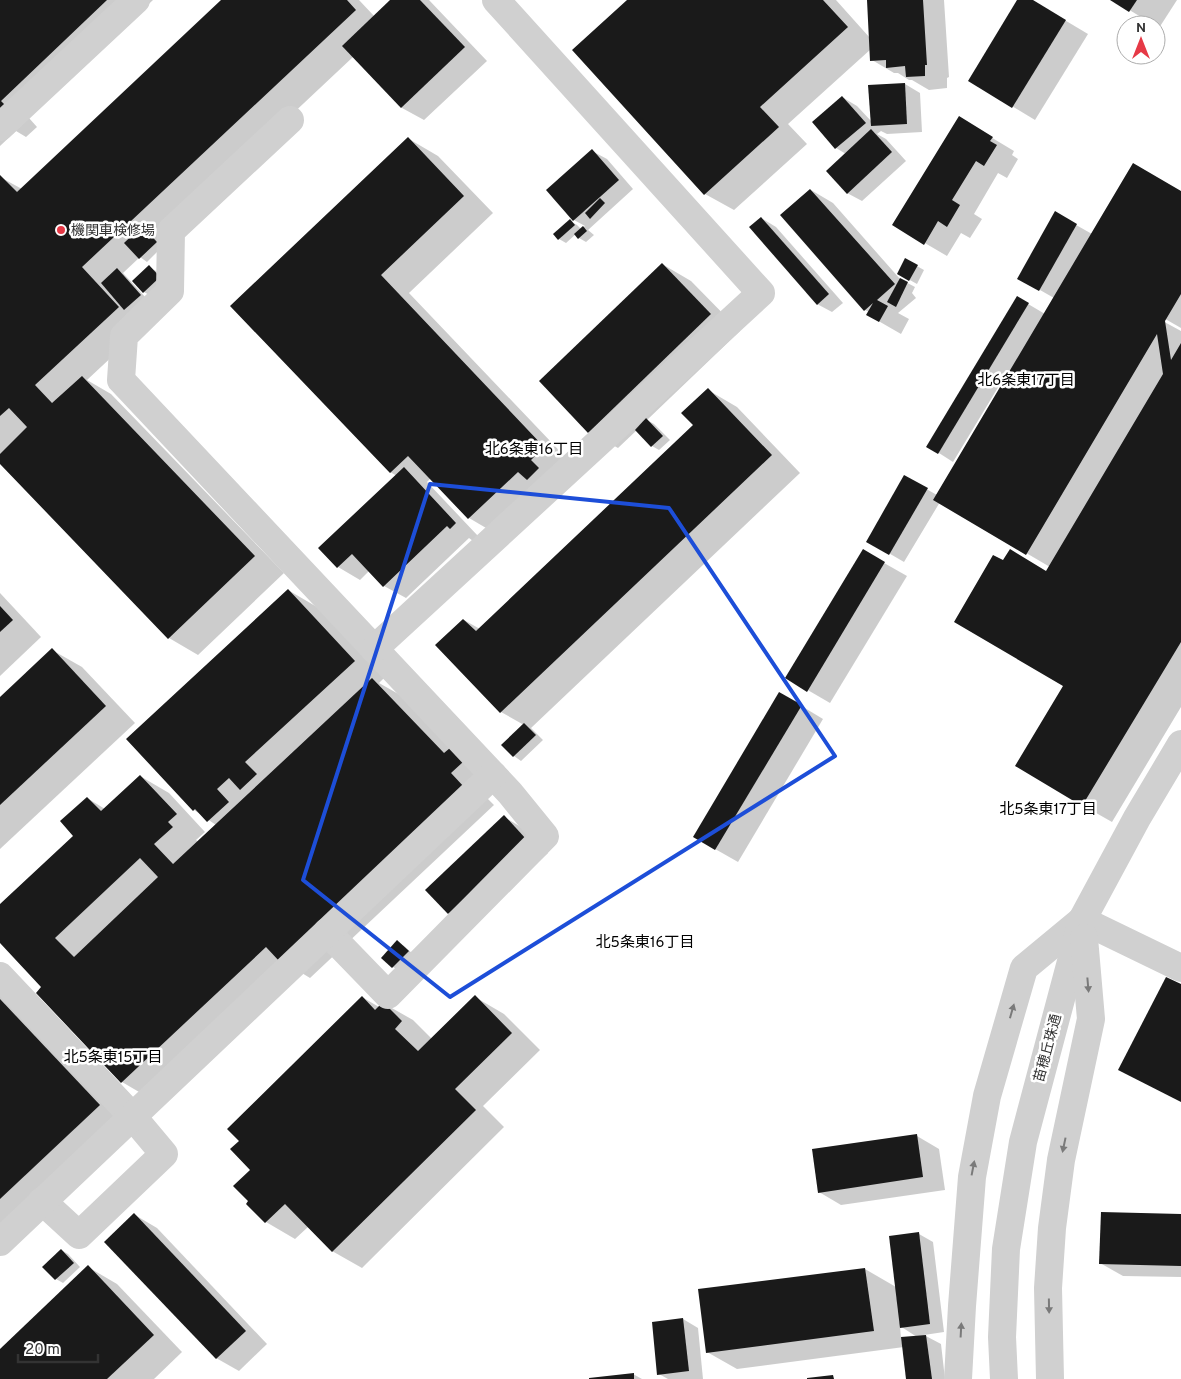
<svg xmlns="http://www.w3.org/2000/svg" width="1181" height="1379" font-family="Overpass,'Noto Sans JP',sans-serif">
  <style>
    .shadow { fill: #0003; fill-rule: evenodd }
    .building { fill: #1a1a1a; fill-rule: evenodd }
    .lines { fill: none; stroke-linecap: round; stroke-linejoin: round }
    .minor { stroke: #d0d0d0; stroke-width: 28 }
    .oneway { fill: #7a7a7a }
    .marked { fill: none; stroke: #1d4ed8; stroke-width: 4; stroke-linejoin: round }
    .poi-dot { fill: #e63946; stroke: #fff; stroke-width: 2 }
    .labels { text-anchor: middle; stroke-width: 5; stroke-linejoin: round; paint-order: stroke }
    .poi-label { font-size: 14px; fill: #333; stroke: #fff; text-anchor: start }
    .street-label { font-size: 14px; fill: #333; stroke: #fff }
    .neighbourhood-label { font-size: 15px; fill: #000; stroke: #fff }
  </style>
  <rect width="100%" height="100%" fill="#fff"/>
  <g class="shadow">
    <polygon points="0,0 153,0 29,118 37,127 26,137 16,131 0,146"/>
    <polygon points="223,0 359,0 375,17 392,0 429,0 487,61 424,120 402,108 353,57 158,240 163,246 147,262 140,257 123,273 147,299 147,324 87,380 111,394 284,573 198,655 169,638 0,462 0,177 22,189"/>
    <polygon points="629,0 836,0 870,38 868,0 944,0 949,77 947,78 947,88 929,90 912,80 909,80 898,73 894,73 872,60 871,49 788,124 807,144 734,210 705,194"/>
    <polygon points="1019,0 1031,0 1088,34 1035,120 969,80"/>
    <polygon points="1113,0 1177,0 1159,28"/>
    <polygon points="905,84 920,93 922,132 887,134 881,131 877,134 886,139 906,161 862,201 847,193 846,154 836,148 813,122 842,97 857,106 872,122"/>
    <polygon points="959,118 1014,151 1012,155 1018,159 1007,178 998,173 974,214 982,219 970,238 961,233 947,256 894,225"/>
    <polygon points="409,139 438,156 493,213 409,293 573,465 498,535 469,518 431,478 427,482 478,536 473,541 469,538 406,598 384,586 369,571 360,580 338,567 397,476 390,472 232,306"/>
    <polygon points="592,151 607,159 633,189 588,230 594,235 586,242 579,238 576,234 566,243 559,239 570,221 577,225 581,229 585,226 574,220"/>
    <polygon points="811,190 833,203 900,279 915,287 912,293 916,298 898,313 909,319 901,334 868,315 869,312 865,310"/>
    <polygon points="1181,192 1181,328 1160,316 1159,319 1181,331 1181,707 1112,822 1082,805 1065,686 1003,562 1047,572 1050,567 940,502 904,562 868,541 905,477 937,495 1010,372 1008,371 953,462 928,446 1018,298 1045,314 1054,298 1019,278 1055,213 1092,234"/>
    <polygon points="761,218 776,227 843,303 832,312 817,304"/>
    <polygon points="906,260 924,270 917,284 899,274"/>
    <polygon points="662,264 691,281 740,331 647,420 654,424 670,440 659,450 652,446 637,430 618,448 589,432"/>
    <polygon points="149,267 156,271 166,281 151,296 144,292"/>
    <polygon points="708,390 737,407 800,473 531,728 543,740 521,761 514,756 503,745 524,725 501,712 464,620 480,629 695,425"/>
    <polygon points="863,551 907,576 830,703 787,678"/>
    <polygon points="288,590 317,607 384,678 379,683 402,696 479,766 480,791 494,805 310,978 292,967 151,1099 122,1082 43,987 0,942 0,906 75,836 87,798 105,809 140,776 169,793 205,832 196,840 199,842 216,825 194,810"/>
    <polygon points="0,593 41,637 0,676"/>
    <polygon points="52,650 82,667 135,723 0,849 0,698"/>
    <polygon points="780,693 823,719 738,862 694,837"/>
    <polygon points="504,817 526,830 548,853 471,926 449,913"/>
    <polygon points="397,942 404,946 415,956 400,971 393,967 383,958"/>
    <polygon points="0,986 129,1123 0,1243"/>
    <polygon points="362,997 379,1007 383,1003 413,1020 432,1039 475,997 504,1014 540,1050 483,1106 504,1127 362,1268 332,1251 308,1227 295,1239 266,1222 248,1204 252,1170 240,1141"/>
    <polygon points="917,1136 939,1149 945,1190 841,1205 819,1192"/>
    <polygon points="135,1215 157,1228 267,1344 239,1371 216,1358"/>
    <polygon points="1181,1215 1181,1277 1123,1276 1100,1263"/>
    <path d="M919 1234 933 1242 944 1332 924 1335 941 1344 945 1379H907L904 1347 737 1369 707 1352 865 1269 896 1287ZM900 1326 917 1337 901 1338Z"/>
    <polygon points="61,1250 68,1254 80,1267 63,1283 56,1279"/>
    <polygon points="88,1267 117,1284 182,1352 154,1379 0,1379 0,1350"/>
    <polygon points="683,1319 698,1328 703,1379 668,1379 659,1374"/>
    <polygon points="633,1374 642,1379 589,1379"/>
  </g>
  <g class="building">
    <polygon points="0,0 107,0 1,101 9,109 0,118"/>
    <polygon points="221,0 347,0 356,10 82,267 119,307 35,385 52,403 82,376 255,556 168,639 0,464 0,454 27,427 9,408 0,416 0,175 17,192"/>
    <polygon points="390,0 420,0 465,47 401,108 342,46"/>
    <polygon points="627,0 823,0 848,27 760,107 779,127 704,195 572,50"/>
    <polygon points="867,0 923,0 927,65 925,65 925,76 906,77 905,66 886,68 886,60 870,61"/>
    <polygon points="1017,0 1033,0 1066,20 1012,108 968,81"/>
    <polygon points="1110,0 1137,0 1129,12"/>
    <polygon points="905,83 907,124 871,126 868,85"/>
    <polygon points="842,96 866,123 835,149 812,122"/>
    <polygon points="959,116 993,137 990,141 997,145 984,166 976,161 952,200 960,205 947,227 938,221 924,245 892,225"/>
    <polygon points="871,129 892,152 847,194 826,171"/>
    <polygon points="408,137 464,196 381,275 544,447 531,460 539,468 527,480 518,472 468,519 408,456 390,473 230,306"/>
    <polygon points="592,149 619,180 573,221 546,190"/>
    <polygon points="1133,163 1181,191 1181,294 1165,321 1171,360 1181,343 1181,642 1082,806 1015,766 1063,686 954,622 993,555 1003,560 1010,549 1046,571 1163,374 1157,334 1026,555 933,500"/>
    <polygon points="810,189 895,284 877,300 888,306 879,322 866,315 873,303 864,311 780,215"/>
    <polygon points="600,198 605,203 590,219 585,213"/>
    <polygon points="1055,211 1077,224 1039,291 1017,279"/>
    <polygon points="761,217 829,294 817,305 749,227"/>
    <polygon points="570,219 575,225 558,240 553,234"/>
    <polygon points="142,226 157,242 139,259 124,243"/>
    <polygon points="583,226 587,231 578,239 574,234"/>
    <polygon points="905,258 918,265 909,281 897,274"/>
    <polygon points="662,263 711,314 588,433 539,381"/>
    <polygon points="149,265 160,277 143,293 132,281"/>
    <polygon points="117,268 141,295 124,310 101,283"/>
    <polygon points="900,278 908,282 896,307 887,302"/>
    <polygon points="1017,296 1029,303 938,454 926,447"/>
    <polygon points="708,388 772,455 500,713 435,645 463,619 476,631 693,425 681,413"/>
    <polygon points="646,418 663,436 651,447 635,430"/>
    <polygon points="404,467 456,523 450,529 447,526 383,587 352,554 337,568 318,548"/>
    <polygon points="904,475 928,488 889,555 866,542"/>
    <polygon points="863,549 885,562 807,692 785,678"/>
    <polygon points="288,589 355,661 245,762 257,774 240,790 229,778 217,789 229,802 207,822 195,809 193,811 126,739"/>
    <polygon points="0,606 13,620 0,632"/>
    <polygon points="52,648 106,706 0,805 0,697"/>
    <path d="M372 678 444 753 450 748 463 762 451 773 465 788 280 962 266 947 121 1083 36 993 41 987 0 943V904L73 836 60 821 87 797 101 811 140 775 177 814 168 822 173 827 154 844 173 864ZM140 858 158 877 74 957 55 938Z"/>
    <polygon points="779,692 802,705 715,850 693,837"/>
    <polygon points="524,723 536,735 513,757 501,745"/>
    <polygon points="504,815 526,839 448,914 425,890"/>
    <polygon points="397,940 409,951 392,968 381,958"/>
    <polygon points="1166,977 1181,984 1181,1102 1118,1070"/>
    <polygon points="475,995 512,1033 455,1089 476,1110 332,1252 285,1204 265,1223 246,1204 248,1201 233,1186 250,1170 230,1149 239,1141 227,1129 362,996 375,1010 383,1002 402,1021 395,1029 418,1051"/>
    <polygon points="0,999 100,1105 0,1199"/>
    <polygon points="917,1134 923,1177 818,1193 812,1149"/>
    <polygon points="1101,1212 1181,1214 1181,1266 1099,1264"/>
    <polygon points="134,1213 246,1331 216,1359 104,1242"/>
    <polygon points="919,1232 930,1324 900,1328 889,1236"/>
    <polygon points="61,1249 74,1263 55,1280 42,1267"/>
    <polygon points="88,1265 154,1335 107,1379 0,1379 0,1349"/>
    <polygon points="865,1268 874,1331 706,1353 698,1289"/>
    <polygon points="683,1318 689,1371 657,1375 652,1322"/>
    <polygon points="926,1335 932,1379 906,1379 901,1337"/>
    <polygon points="634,1373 634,1379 589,1379 589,1378"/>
    <polygon points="833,1375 834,1379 807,1379 807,1378"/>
  </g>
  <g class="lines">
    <g class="minor">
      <polyline points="290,120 171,231 170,291 124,336 121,380 510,793 545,836 388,995 327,932"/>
      <polyline points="0,127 136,0"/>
      <polyline points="374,649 761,293 496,0"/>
      <polyline points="1082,920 1181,968"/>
      <polyline points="0,976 133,1117 164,1154 79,1235 42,1201"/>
      <polyline points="0,1242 493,775"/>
      <polyline points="958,1379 962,1306 972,1177 987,1096 1024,968 1082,920"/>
      <polyline points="1004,1379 1002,1337 1006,1249 1023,1142 1082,920 1137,818 1181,744"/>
      <polyline points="1050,1379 1048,1288 1052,1228 1061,1160 1091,1019 1084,938"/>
    </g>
  </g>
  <defs><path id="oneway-solid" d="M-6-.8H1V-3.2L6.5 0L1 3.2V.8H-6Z" transform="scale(1.25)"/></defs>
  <g class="oneway">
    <use href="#oneway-solid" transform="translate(1088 985) rotate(85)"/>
    <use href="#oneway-solid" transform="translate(1012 1011) rotate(-74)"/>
    <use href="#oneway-solid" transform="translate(1064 1145) rotate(102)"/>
    <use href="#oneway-solid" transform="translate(973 1168) rotate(-79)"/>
    <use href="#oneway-solid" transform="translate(1049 1306) rotate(89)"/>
    <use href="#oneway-solid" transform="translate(961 1330) rotate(-87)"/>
  </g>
  <path class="marked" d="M430 484 669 508 835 756 450 997 303 880Z"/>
  <circle class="poi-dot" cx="61" cy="230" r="5"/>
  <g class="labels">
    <g class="poi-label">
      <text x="71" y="235">機関車検修場</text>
    </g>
    <g class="street-label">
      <text transform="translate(1047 1048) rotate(-75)" y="5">苗穂丘珠通</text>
    </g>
    <g class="neighbourhood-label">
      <text x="1026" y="385">北6条東17丁目</text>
      <text x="534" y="454">北6条東16丁目</text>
      <text x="1048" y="814">北5条東17丁目</text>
      <text x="645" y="947">北5条東16丁目</text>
      <text x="113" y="1062">北5条東15丁目</text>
    </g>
  </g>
  <g transform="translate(1141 40)"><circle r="24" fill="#ffffff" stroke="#adadad"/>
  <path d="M0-4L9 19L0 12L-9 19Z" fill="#e63946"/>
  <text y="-8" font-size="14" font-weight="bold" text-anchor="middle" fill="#333333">N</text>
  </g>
  <path d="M18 1354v8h80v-8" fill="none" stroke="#333333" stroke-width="2.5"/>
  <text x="25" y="1354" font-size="15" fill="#333333" stroke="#ffffff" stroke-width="4" paint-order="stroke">20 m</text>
</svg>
